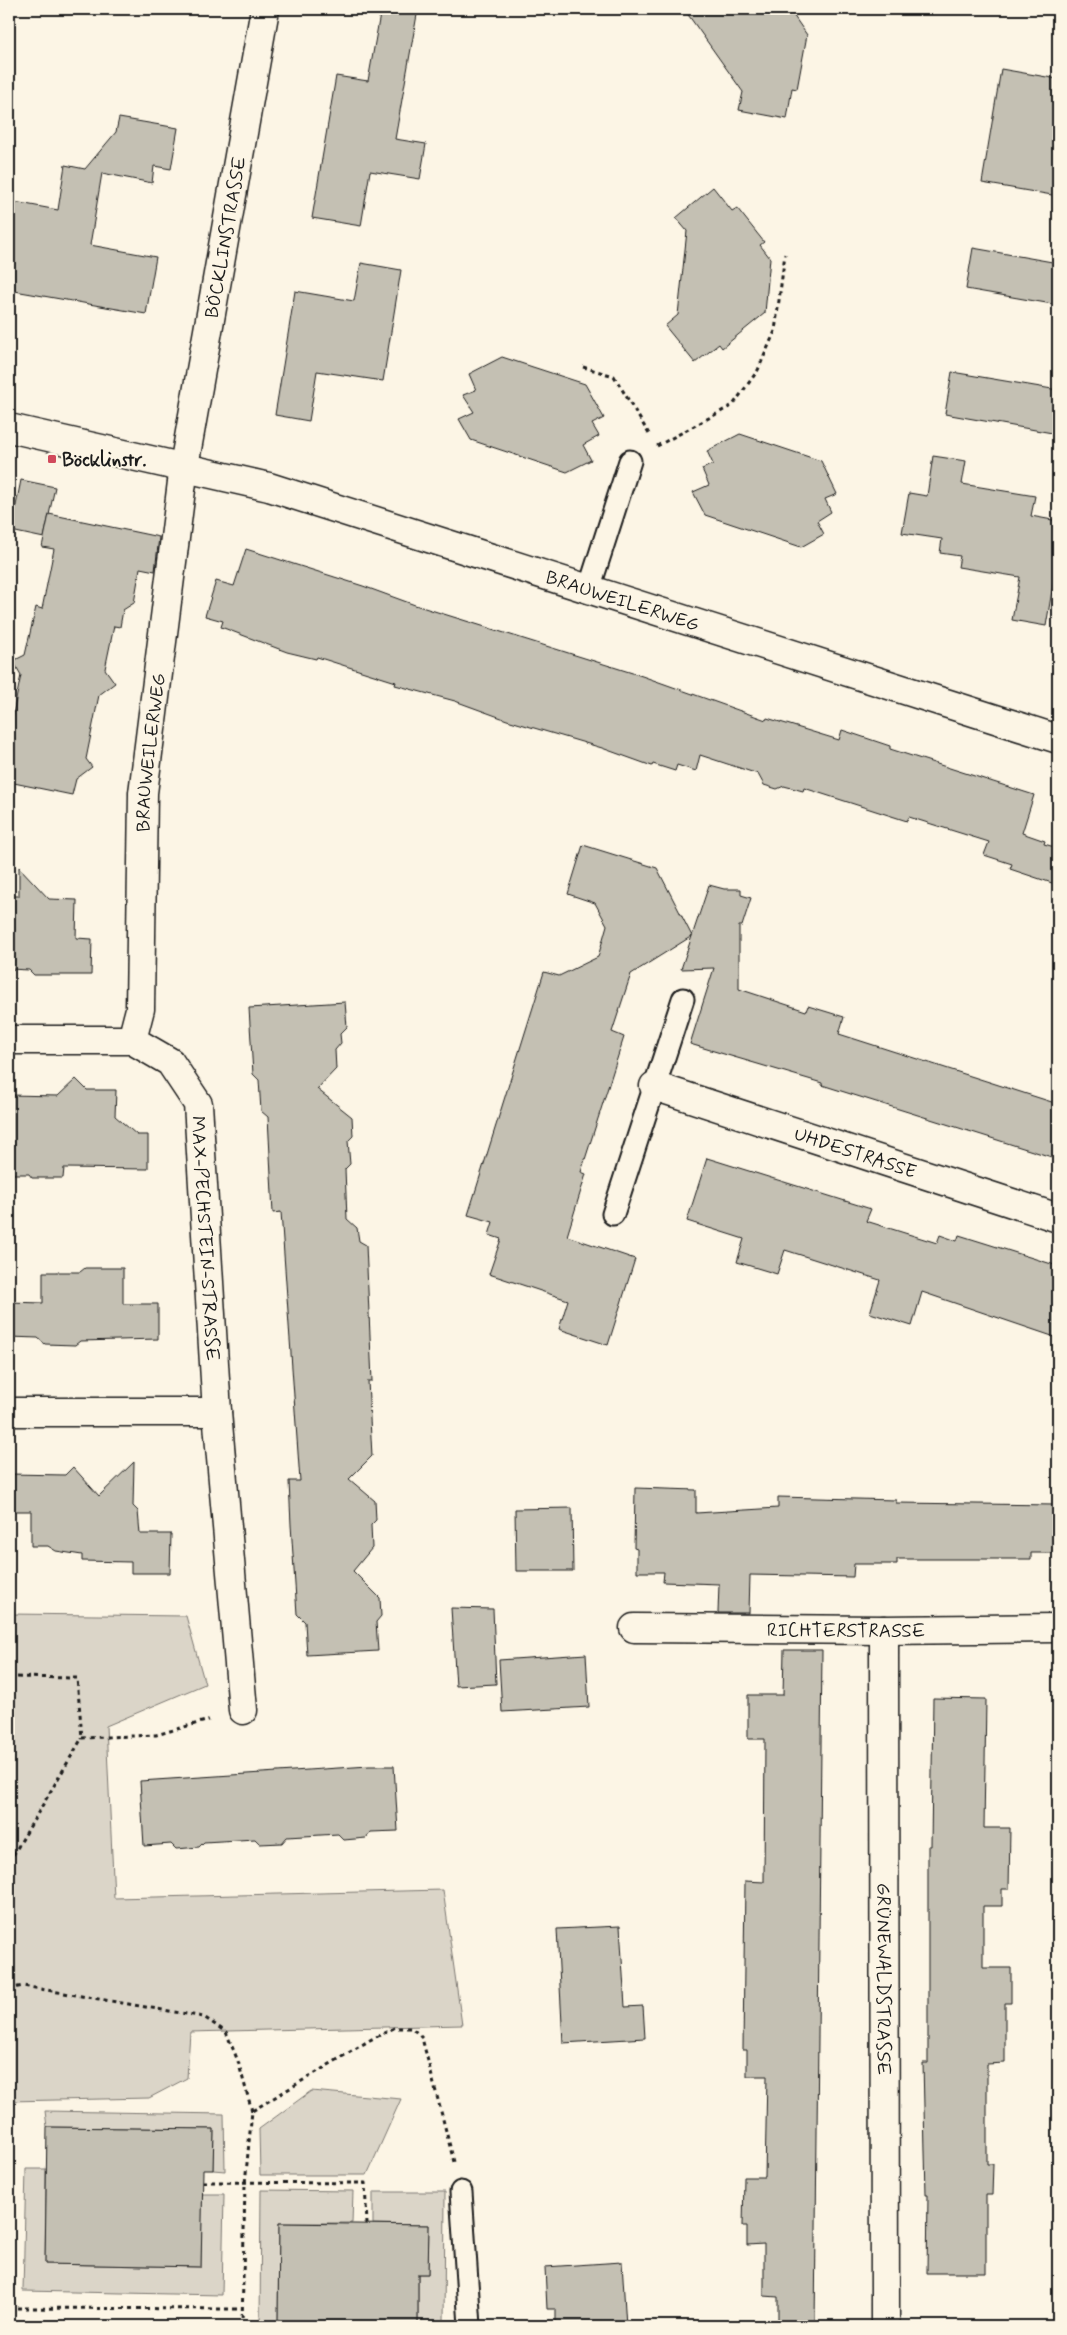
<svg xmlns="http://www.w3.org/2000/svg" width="1067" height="2335" font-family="Mynerve,sans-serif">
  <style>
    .green { fill: #dbd5c8; stroke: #7c7872 }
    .building { fill: #c4c0b3; stroke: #1c1c1c }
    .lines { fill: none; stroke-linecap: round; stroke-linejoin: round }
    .service-casing { stroke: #1c1c1c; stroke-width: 25 }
    .minor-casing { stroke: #1c1c1c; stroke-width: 31 }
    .tertiary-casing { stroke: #1c1c1c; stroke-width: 31 }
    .path { stroke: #1c1c1c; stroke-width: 3; stroke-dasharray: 4 4; stroke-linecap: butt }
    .service { stroke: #fcf5e5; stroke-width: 21 }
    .minor { stroke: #fcf5e5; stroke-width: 28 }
    .tertiary { stroke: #fcf5e5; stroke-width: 28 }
    .poi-dot { fill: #d1495b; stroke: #fcf5e5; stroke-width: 2 }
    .labels { text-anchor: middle; stroke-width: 4; stroke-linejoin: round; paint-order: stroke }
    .street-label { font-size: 19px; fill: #1c1c1c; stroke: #fcf5e5 }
    .poi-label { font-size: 19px; font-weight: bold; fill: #1c1c1c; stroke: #fcf5e5; text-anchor: start }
  </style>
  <rect width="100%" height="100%" fill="#fcf5e5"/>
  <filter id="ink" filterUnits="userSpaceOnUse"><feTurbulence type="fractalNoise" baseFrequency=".02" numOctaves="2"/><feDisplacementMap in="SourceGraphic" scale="10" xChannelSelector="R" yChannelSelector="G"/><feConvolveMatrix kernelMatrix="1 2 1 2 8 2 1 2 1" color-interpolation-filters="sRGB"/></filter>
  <g filter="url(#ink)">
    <g class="green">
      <polygon points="9,1614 186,1616 205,1684 106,1726 114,1898 443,1890 462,2025 190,2032 187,2078 149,2098 9,2101"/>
      <polygon points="311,2091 401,2099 367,2175 260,2175 259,2129"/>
      <polygon points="45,2111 224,2114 225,2171 213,2170 214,2129 47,2127"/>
      <polygon points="26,2169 46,2169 45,2264 201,2267 202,2194 224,2194 222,2295 23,2291"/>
      <polygon points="261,2190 353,2191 352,2223 279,2223 278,2326 260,2326"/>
      <polygon points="373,2192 445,2192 444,2326 418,2326 418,2274 428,2274 429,2225 373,2224"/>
    </g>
    <g class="building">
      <polygon points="381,9 418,9 395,139 426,144 420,179 370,171 361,226 312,218 336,76 368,81"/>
      <polygon points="684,9 789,9 807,35 797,89 792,88 787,119 739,110 743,92"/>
      <polygon points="1001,69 1058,79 1058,196 982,183"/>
      <polygon points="119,118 178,128 171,169 154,166 152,183 102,173 90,245 156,257 146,314 9,290 9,201 58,210 65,165 85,169 116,132"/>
      <polygon points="713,187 732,211 737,208 764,242 760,245 770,258 765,313 722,348 719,344 695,363 665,326 678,315 687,231 676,218"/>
      <polygon points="973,248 1058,263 1058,305 966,289"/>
      <polygon points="361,263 401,270 383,381 317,371 309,421 275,415 295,291 354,301"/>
      <polygon points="502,357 585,384 604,418 592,424 599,436 583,445 591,460 567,472 471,440 459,419 474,412 463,395 476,390 469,374"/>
      <polygon points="952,372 1058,390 1058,434 945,414"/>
      <polygon points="740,434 821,461 837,494 825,499 831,512 817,521 824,534 801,547 705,515 693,492 709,485 702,469 713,464 707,451"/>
      <polygon points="933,456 966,461 962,484 1035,496 1031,516 1058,521 1058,555 1046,626 1012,620 1020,577 958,567 960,556 940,553 942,539 902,533 909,493 927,496"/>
      <polygon points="21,480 55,487 44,538 11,531"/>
      <polygon points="49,514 159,537 155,571 140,568 134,603 123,610 120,627 114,626 105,669 115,683 99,695 86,759 92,767 76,779 72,795 9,782 9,719 12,719 21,675 13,661 25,655 36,607 42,609 54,549 42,547"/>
      <polygon points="246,549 363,586 415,605 642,676 766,720 767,718 839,740 842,730 890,746 890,749 1034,795 1022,833 1045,841 1044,844 1058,848 1058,885 1010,869 1012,864 984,855 989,842 909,817 907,821 804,788 803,791 784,786 777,789 764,785 758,774 700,755 696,771 677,765 675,771 653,764 652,766 602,748 507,720 455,701 395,685 396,682 317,657 316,659 287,652 221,627 223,621 205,616 216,581 234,586"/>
      <polygon points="583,845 657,868 692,936 709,885 724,889 741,889 741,895 751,898 742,926 739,926 739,989 806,1011 808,1006 844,1017 839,1034 1058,1104 1058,1159 822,1085 822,1083 690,1044 714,968 681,969 692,936 631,974 612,1032 624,1037 581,1172 586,1174 567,1236 635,1259 608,1345 559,1329 568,1300 489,1274 501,1239 489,1235 493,1222 468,1215 544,972 559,976 598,957 607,925 595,903 568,894"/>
      <polygon points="19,867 49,899 77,900 76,938 92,939 91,975 34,975 29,970 9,969 9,896 19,896"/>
      <polygon points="345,1002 347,1027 340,1034 341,1043 335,1050 336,1069 317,1089 352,1117 353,1136 348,1141 350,1164 345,1169 347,1219 357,1228 359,1241 366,1245 372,1381 368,1381 372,1456 349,1479 375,1501 376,1520 371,1525 372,1548 353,1571 380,1598 381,1616 376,1622 378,1651 307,1655 305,1622 297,1614 291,1525 289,1481 300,1481 281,1212 273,1213 268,1117 261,1111 259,1080 253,1074 249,1008"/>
      <polygon points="76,1079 87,1090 116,1090 115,1116 137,1135 148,1135 148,1169 64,1168 63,1178 32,1178 29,1174 9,1174 9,1095 58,1096"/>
      <polygon points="707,1158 871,1209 866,1221 937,1243 940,1235 957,1241 959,1235 1058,1266 1058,1338 922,1292 912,1326 870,1313 880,1280 785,1250 777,1274 737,1262 744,1239 687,1221"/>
      <polygon points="85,1268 123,1268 123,1304 158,1304 158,1339 80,1341 75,1345 45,1344 38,1338 9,1337 9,1302 43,1303 43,1272 80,1272"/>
      <polygon points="134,1462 133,1506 138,1511 140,1534 171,1534 170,1573 131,1573 131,1562 82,1561 82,1555 56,1551 48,1546 31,1546 31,1511 9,1511 9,1474 65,1475 73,1467 99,1496"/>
      <polygon points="635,1488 696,1490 696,1513 778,1508 778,1497 896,1500 896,1503 1056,1505 1055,1553 1031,1553 1031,1559 897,1559 897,1564 854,1564 853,1577 750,1575 749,1613 718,1613 719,1584 663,1582 664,1572 637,1572 637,1549 634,1548"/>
      <polygon points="572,1508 573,1571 516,1571 515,1509"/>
      <polygon points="451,1608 493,1609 496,1684 456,1686"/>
      <polygon points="784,1650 822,1650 815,2326 778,2326 778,2297 764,2296 764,2244 747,2245 747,2226 743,2226 744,2177 765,2177 767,2076 747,2076 747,2050 743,2050 745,1881 764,1882 765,1739 748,1739 748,1695 783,1695"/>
      <polygon points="586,1654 589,1707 502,1712 499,1660"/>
      <polygon points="933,1698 986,1699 984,1828 1010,1828 1009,1889 1002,1889 1002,1906 983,1906 983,1968 1011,1968 1011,2003 1005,2003 1005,2063 987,2064 987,2164 993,2164 992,2195 986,2195 986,2273 927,2273 928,2195 926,2195 923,2063 928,2063 928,1846 931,1846"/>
      <polygon points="369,1766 394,1766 398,1831 371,1832 366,1838 344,1840 338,1834 287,1837 282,1843 260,1844 255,1839 204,1842 199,1847 176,1849 171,1844 144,1846 140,1781"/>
      <polygon points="620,1926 625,2007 643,2006 645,2038 563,2043 557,1929"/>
      <polygon points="47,2127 214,2129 213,2170 203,2170 201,2267 45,2264"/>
      <polygon points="279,2223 429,2225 428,2274 418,2274 418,2326 278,2326"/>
      <polygon points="622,2262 626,2326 556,2326 556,2309 547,2309 545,2267"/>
    </g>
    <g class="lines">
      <g class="service-casing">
        <g id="service">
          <polyline points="589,589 630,461"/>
          <polyline points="613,1214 683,999"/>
          <polyline points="461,2192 470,2326"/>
        </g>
      </g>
      <g class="minor-casing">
        <g id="minor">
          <path id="s1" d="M9 1040H132L170 1062 198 1104 217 1412 243 1710"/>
          <path id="s2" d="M132 1040 140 1009 143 793 184 466 265 9"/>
          <path id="s3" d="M654 1086 1058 1218"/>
          <polyline points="9,1412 217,1412"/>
          <path id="s4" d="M634 1628 884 1630 1058 1628"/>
          <path id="s5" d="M884 1630 885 2326"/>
        </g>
      </g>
      <g class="tertiary-casing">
        <g id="tertiary">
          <path id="s6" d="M9 428 269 487 1058 739"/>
        </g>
      </g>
      <g class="path">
        <polyline points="583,367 614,376 649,434"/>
        <polyline points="657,446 733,405 758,370 775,331 785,254"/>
        <polyline points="9,1677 77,1678 82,1738 156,1735 209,1720"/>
        <polyline points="9,1862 82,1738"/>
        <polyline points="9,1989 23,1986 204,2017 226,2032 238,2061 252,2111"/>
        <polyline points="203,2182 365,2183 367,2224"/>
        <polyline points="9,2308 241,2309"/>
        <polyline points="242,2326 245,2184 252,2111 370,2040 394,2028 412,2028 422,2038 454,2162"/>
      </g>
      <use href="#service" class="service"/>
      <use href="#minor" class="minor"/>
      <use href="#tertiary" class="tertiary"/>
    </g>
  </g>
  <rect class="poi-dot" x="47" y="454" width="10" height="10" rx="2.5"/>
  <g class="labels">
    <g class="street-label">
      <text dy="7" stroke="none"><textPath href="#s2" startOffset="810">BÖCKLINSTRASSE</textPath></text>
      <text dy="7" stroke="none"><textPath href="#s6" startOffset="638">BRAUWEILERWEG</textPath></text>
      <text dy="7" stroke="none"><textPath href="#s2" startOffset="289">BRAUWEILERWEG</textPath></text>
      <text dy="7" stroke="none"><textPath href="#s3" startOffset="212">UHDESTRASSE</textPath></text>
      <text dy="7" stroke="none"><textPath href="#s1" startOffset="352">MAX-PECHSTEIN-STRASSE</textPath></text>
      <text dy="7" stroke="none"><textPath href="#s4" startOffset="212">RICHTERSTRASSE</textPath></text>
      <text dy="7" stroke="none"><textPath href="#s5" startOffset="349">GRÜNEWALDSTRASSE</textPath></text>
    </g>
    <g class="poi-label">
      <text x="62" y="466">Böcklinstr.</text>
    </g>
  </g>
  <rect width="1067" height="2335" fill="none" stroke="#fcf5e5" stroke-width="30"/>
  <rect x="15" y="15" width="1037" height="2305" fill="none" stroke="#1c1c1c" stroke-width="2" filter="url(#ink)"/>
</svg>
